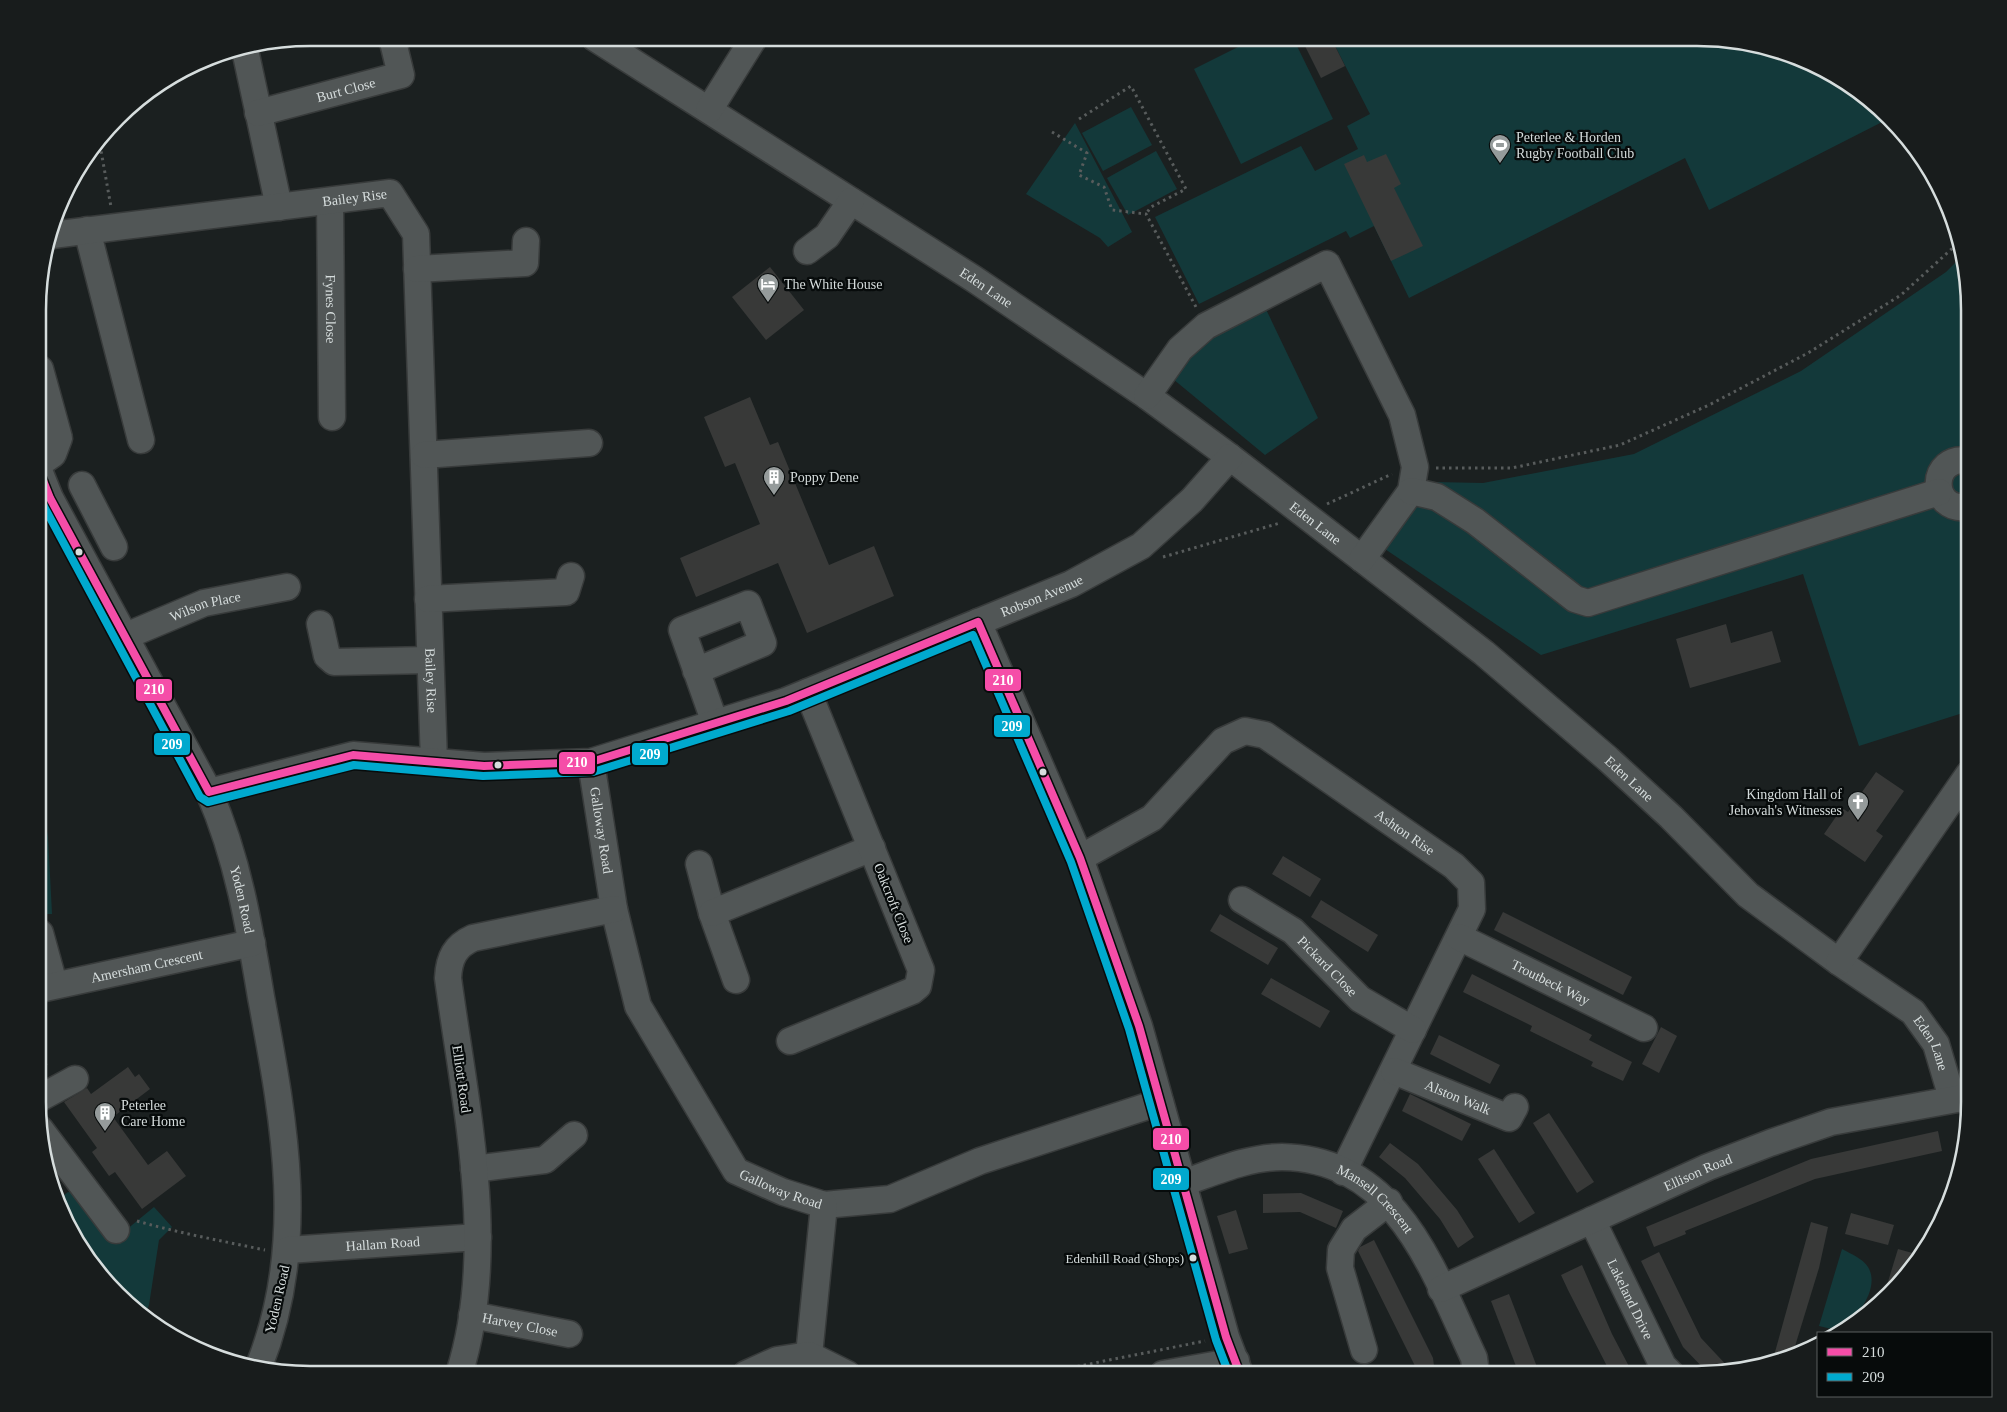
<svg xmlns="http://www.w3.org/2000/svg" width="2007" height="1412" font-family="'Times New Roman',serif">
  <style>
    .green { fill: #13393a }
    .building { fill: #383938 }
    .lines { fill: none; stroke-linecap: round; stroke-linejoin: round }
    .minor-casing { stroke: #383b3b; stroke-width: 29 }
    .path { stroke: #585c5c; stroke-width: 3; stroke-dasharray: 2.5 4; stroke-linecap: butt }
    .minor { stroke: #515656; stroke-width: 26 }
    .bus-1-casing { stroke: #070b0b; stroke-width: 11 }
    .bus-2-casing { stroke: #070b0b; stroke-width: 11 }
    .bus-1 { stroke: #f54da8; stroke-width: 8 }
    .bus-2 { stroke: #00a9ce; stroke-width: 8 }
    .bus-dot { fill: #d6dddd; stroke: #070b0b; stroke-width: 2 }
    .labels { text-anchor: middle; stroke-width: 4.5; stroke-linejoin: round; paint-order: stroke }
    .bus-label { font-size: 13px; fill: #d6dddd; stroke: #070b0b; text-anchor: end }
    .street-label { font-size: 14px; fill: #d6dddd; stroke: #070b0b }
    .poi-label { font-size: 14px; fill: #d6dddd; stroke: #070b0b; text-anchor: start }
    .rim { fill: none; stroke: #d6dddd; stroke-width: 2.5 }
    .line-badge { stroke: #070b0b; stroke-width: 2 }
    .badge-label { font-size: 14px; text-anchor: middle; font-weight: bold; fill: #fff }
  </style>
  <rect width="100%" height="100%" fill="#1b2020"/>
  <g class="green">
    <polygon points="1256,38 1293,38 1333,119 1241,164 1194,69"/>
    <polygon points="1331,38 1714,38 1785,52 1863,94 1888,119 1709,210 1685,158 1409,298 1374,226 1350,238 1346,231 1199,304 1155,217 1301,146 1315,171 1358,149 1347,126 1370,114"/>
    <polygon points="1131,107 1152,145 1103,171 1082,133"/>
    <polygon points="1075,123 1132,232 1108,247 1100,238 1026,194"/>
    <polygon points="1156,151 1177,189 1128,215 1107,178"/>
    <polygon points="1960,258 1969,293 1969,711 1859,746 1803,574 1541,655 1382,547 1434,482 1483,483 1634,454 1801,371 1946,272"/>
    <polygon points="1263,303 1318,418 1265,455 1173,379 1209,331"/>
    <polygon points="40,795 48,837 52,914 43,914 40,904"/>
    <polygon points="68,1192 76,1193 115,1239 154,1207 172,1227 159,1240 149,1305 144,1317 74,1238 60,1198"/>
    <path d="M1842 1249C1851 1254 1862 1258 1868 1267 1881 1288 1856 1319 1840 1331L1819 1326Z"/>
  </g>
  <g class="building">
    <polygon points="1316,38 1331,38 1345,66 1321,78 1304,44"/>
    <polygon points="1386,154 1401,184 1394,188 1423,246 1391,261 1344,164 1364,155 1367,162"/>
    <polygon points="770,267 804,310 766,340 732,297"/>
    <polygon points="750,397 770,445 778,442 829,565 874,546 894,596 807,633 778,563 696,597 680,558 760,524 735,463 725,467 704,417"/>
    <polygon points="1726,624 1731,643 1772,631 1781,662 1690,688 1676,639"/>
    <polygon points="1876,772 1904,791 1876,831 1883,836 1865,862 1824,834 1842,808 1848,812"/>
    <polygon points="1283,856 1321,879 1310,897 1272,874"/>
    <polygon points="1321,900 1378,935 1368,952 1311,917"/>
    <polygon points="1503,912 1632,977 1623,995 1494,930"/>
    <polygon points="1220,914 1278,948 1268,965 1210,931"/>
    <polygon points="1472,974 1592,1035 1589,1040 1632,1062 1623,1081 1591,1066 1593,1062 1530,1031 1532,1026 1463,992"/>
    <polygon points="1271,978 1330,1011 1320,1028 1261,994"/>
    <polygon points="1661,1027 1677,1036 1659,1073 1642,1064"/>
    <polygon points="1439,1035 1500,1065 1490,1084 1430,1054"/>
    <polygon points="128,1067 135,1077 139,1074 150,1089 113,1117 148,1165 167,1151 186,1176 142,1209 115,1172 109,1176 92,1152 97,1148 64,1102 87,1088 91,1094"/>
    <polygon points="1410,1094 1471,1124 1462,1141 1402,1111"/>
    <polygon points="1549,1113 1594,1182 1577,1193 1533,1123"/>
    <polygon points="1938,1131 1942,1151 1815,1179 1685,1231 1686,1234 1654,1247 1646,1227 1811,1159"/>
    <polygon points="1390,1143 1418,1164 1457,1210 1474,1237 1458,1248 1440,1219 1405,1178 1379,1157"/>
    <polygon points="1494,1149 1535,1213 1519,1223 1478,1159"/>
    <polygon points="1301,1193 1343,1211 1336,1228 1300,1212 1263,1213 1263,1194"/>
    <polygon points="1236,1210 1248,1249 1229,1254 1217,1216"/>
    <polygon points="1851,1213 1894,1225 1888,1245 1845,1234"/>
    <polygon points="1811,1222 1828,1227 1819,1268 1792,1356 1772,1363"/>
    <polygon points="1374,1240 1433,1358 1435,1374 1416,1374 1415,1366 1358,1251 1360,1247"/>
    <polygon points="1898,1249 1916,1254 1911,1270 1883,1298"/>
    <polygon points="1659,1252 1701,1338 1731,1370 1708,1373 1683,1347 1641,1261"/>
    <polygon points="1582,1265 1612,1334 1633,1374 1611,1374 1568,1290 1561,1275"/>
    <polygon points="1509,1294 1537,1367 1519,1374 1491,1301"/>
  </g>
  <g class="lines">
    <g class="minor-casing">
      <g id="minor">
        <path id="s1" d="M595 38 974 279 1147 396 1230 457 1484 653 1608 759 1671 817 1748 895 1839 962 1913 1012 1936 1044 1952 1098"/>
        <polyline points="245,50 279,207"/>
        <polyline points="709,110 754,38"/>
        <path id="s2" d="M258 113 401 75 393 42"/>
        <path id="s3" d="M330 201 332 417"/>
        <polyline points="87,230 141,440"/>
        <path id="s4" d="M52 235 390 193 416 234 434 762"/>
        <polyline points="807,251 827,236 851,201"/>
        <polyline points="417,269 525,263 526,241"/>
        <polyline points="40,369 59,438 53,454 40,463"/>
        <polyline points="1147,396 1180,349 1206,326 1327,264 1402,415 1415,467 1411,491 1362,559"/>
        <polyline points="424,455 589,443"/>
        <path d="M1969 461C1930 453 1927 513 1969 507"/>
        <path id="s5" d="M40 473 50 498 209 792C238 859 249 925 261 997 284 1121 308 1244 259 1366"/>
        <polyline points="82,485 114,547"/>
        <polyline points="1411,491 1437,497 1475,521 1575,599 1588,603 1939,492"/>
        <polyline points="428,599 566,592 571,576"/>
        <polyline points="978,622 1080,858 1139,1026 1226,1337 1240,1374"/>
        <polyline points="320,624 327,656 334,662 430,660"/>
        <path id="s6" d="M126 636 204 603 287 587"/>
        <polyline points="696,671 763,643 748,604 682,630 715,723"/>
        <path id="s7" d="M591 762 614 909 638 1006 736 1171 783 1192 824 1205 890 1199 980 1161 1160 1102"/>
        <path id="s8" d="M209 792 353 755 484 766 591 762 786 701 1071 584 1141 546 1192 500 1230 457"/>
        <path id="s9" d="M1080 858 1152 818 1223 741 1245 731 1265 735 1454 866 1471 883 1472 909 1343 1172"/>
        <polyline points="699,864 712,913 736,980"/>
        <path id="s10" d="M1242 900 1293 931 1360 999 1413 1030"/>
        <polyline points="712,913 872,848"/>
        <polyline points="40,933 54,984"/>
        <path id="s11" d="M1459 937 1644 1028"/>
        <polyline points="1839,962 1969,774"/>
        <path id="s12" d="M40 989 252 943"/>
        <polyline points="790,1041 912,991 918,986 921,970 808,692"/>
        <path id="s13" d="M1394 1071 1509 1118 1515 1107"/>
        <polyline points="40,1098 75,1079"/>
        <polyline points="40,1129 116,1230"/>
        <polyline points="474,1169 545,1160 574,1135"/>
        <path id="s14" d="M1183 1183C1215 1172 1248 1157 1282 1157 1398 1159 1433 1271 1474 1358L1476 1374"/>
        <path id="s15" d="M1592 1220 1663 1366 1671 1374"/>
        <path id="s16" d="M288 1250 478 1237"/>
        <path id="s17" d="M1441 1289 1708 1167 1770 1143 1831 1122 1968 1097"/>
        <path id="s18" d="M472 1315 569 1334"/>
        <polyline points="1364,1350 1340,1268 1341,1250 1354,1229 1389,1202"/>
        <polyline points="809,1355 824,1205"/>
        <path d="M459 1374C499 1249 465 1105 448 978 449 958 455 946 473 938L614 909"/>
        <polyline points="746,1374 777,1360 809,1355 847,1374"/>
        <polyline points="1163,1374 1236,1361"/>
      </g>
    </g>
    <g class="path">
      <polyline points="1079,119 1131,86 1186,189 1151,207 1146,214"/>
      <polyline points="1052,132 1087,153 1079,175 1104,187 1112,210 1146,214 1196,307"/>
      <polyline points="100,145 111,207"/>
      <polyline points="1436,468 1512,468 1620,445 1709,405 1808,353 1901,295 1956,245"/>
      <polyline points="1327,504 1392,474"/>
      <polyline points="1163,557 1280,523"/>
      <polyline points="40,1044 47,1069"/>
      <path d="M137 1221C179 1233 222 1241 265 1250"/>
      <polyline points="1039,1374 1205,1341"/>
    </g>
    <use href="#minor" class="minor"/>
    <g class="bus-1-casing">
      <polyline id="bus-1" points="40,473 50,498 209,792 353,755 484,766 591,762 786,701 978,622 1080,858 1139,1026 1226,1337 1240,1374"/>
    </g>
    <g class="bus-2-casing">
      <polyline id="bus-2" points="40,499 200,797 208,802 354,765 483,776 593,772 789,711 973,635 1071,862 1129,1029 1216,1340 1229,1374"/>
    </g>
    <use href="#bus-1" class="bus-1"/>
    <use href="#bus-2" class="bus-2"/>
  </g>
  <defs>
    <g id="stadium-pin" transform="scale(1.125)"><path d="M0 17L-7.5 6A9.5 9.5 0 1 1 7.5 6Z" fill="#959b9b" stroke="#070b0b"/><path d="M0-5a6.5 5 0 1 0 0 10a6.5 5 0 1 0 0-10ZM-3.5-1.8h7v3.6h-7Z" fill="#fff"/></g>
    <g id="hotel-pin" transform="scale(1.125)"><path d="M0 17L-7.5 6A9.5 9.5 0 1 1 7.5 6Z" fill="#959b9b" stroke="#070b0b"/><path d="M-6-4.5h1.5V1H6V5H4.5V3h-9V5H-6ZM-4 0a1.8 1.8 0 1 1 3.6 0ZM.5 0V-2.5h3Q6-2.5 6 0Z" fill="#fff"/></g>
    <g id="building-pin" transform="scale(1.125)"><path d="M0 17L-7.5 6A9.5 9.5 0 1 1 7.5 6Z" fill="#959b9b" stroke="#070b0b"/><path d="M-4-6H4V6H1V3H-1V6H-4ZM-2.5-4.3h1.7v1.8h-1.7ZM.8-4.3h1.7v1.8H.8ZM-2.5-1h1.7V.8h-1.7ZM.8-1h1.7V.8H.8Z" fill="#fff"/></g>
    <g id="church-pin" transform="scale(1.125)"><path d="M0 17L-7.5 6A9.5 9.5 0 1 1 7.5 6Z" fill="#959b9b" stroke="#070b0b"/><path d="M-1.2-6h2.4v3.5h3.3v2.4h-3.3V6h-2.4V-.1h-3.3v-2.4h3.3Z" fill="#fff"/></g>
  </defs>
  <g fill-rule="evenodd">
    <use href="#stadium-pin" x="1500" y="145"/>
    <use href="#hotel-pin" x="768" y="284"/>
    <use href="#building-pin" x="774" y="477"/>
    <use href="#church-pin" x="1858" y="802"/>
    <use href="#building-pin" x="105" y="1113"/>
  </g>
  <g class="bus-dot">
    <circle cx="79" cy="552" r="4.5"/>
    <circle cx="498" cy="765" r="4.5"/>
    <circle cx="1043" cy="772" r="4.5"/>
    <circle cx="1193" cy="1258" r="4.5"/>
  </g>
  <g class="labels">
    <g class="bus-label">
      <text x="1184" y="1263">Edenhill Road (Shops)</text>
    </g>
    <g class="street-label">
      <text dy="5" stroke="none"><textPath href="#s2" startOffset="91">Burt Close</textPath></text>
      <text dy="5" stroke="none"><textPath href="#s4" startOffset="305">Bailey Rise</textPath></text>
      <text dy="5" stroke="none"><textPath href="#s1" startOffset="464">Eden Lane</textPath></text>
      <text dy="5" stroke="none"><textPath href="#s3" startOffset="108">Fynes Close</textPath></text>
      <text dy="5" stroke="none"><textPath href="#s1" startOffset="869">Eden Lane</textPath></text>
      <text dy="5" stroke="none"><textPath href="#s8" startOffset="868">Robson Avenue</textPath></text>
      <text dy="5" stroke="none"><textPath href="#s6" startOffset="85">Wilson Place</textPath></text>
      <text dy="5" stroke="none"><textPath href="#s4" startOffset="836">Bailey Rise</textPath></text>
      <text dy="5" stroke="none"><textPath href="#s1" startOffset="1274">Eden Lane</textPath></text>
      <text dy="5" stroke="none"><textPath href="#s7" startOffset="69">Galloway Road</textPath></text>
      <text dy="5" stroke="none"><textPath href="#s9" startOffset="402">Ashton Rise</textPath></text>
      <text dy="5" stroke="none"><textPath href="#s5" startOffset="474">Yoden Road</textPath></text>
      <text transform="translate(894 903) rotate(68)" y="5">Oakcroft Close</text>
      <text dy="5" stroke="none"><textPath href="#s10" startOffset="109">Pickard Close</textPath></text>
      <text dy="5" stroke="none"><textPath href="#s12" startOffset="109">Amersham Crescent</textPath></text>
      <text dy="5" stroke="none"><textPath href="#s11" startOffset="102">Troutbeck Way</textPath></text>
      <text dy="5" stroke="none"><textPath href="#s1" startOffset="1679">Eden Lane</textPath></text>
      <text transform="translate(462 1079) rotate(82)" y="5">Elliott Road</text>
      <text dy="5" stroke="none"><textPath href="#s13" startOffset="69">Alston Walk</textPath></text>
      <text dy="5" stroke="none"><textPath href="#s17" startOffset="282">Ellison Road</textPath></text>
      <text dy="5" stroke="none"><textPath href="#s7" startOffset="489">Galloway Road</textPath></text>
      <text dy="5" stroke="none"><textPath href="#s14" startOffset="209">Mansell Crescent</textPath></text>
      <text dy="5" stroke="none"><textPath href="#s16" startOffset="95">Hallam Road</textPath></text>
      <text dy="5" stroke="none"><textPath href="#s15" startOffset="88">Lakeland Drive</textPath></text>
      <text transform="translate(277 1299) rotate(-77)" y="5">Yoden Road</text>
      <text dy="5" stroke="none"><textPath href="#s18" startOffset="49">Harvey Close</textPath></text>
    </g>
    <g class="poi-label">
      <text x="1516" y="142">Peterlee &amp; Horden<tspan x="1516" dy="16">Rugby Football Club</tspan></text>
      <text x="784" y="289">The White House</text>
      <text x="790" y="482">Poppy Dene</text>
      <text x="1842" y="799" text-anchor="end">Kingdom Hall of<tspan x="1842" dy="16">Jehovah's Witnesses</tspan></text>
      <text x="121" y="1110">Peterlee<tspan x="121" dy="16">Care Home</tspan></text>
    </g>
  </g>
  <path d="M0 0H2007V1412H0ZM310 46H1697A264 264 0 0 1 1961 310V1102A264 264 0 0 1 1697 1366H310A264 264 0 0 1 46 1102V310A264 264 0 0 1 310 46Z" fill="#181c1c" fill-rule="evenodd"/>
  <path class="rim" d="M310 46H1697A264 264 0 0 1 1961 310V1102A264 264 0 0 1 1697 1366H310A264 264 0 0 1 46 1102V310A264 264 0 0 1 310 46Z"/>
  <g class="line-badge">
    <rect x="984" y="668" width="38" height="24" rx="5" fill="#f54da8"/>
    <rect x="135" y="678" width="38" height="24" rx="5" fill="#f54da8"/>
    <rect x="993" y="714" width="38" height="24" rx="5" fill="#00a9ce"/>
    <rect x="153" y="732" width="38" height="24" rx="5" fill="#00a9ce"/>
    <rect x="631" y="742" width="38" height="24" rx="5" fill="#00a9ce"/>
    <rect x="558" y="751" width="38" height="24" rx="5" fill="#f54da8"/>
    <rect x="1152" y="1127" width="38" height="24" rx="5" fill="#f54da8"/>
    <rect x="1152" y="1167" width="38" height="24" rx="5" fill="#00a9ce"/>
  </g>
  <g class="badge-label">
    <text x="1003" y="685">210</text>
    <text x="154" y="694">210</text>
    <text x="1012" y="731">209</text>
    <text x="172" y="749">209</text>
    <text x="650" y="759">209</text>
    <text x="577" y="767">210</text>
    <text x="1171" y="1144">210</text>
    <text x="1171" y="1184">209</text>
  </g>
  <rect x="1817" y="1332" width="175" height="65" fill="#070b0b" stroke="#5a5f5f"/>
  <rect x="1827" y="1348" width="25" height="8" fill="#f54da8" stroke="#5a5f5f"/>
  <text x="1862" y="1357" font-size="15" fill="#d6dddd">210</text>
  <rect x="1827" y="1373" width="25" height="8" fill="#00a9ce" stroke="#5a5f5f"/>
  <text x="1862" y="1382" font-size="15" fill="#d6dddd">209</text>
</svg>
